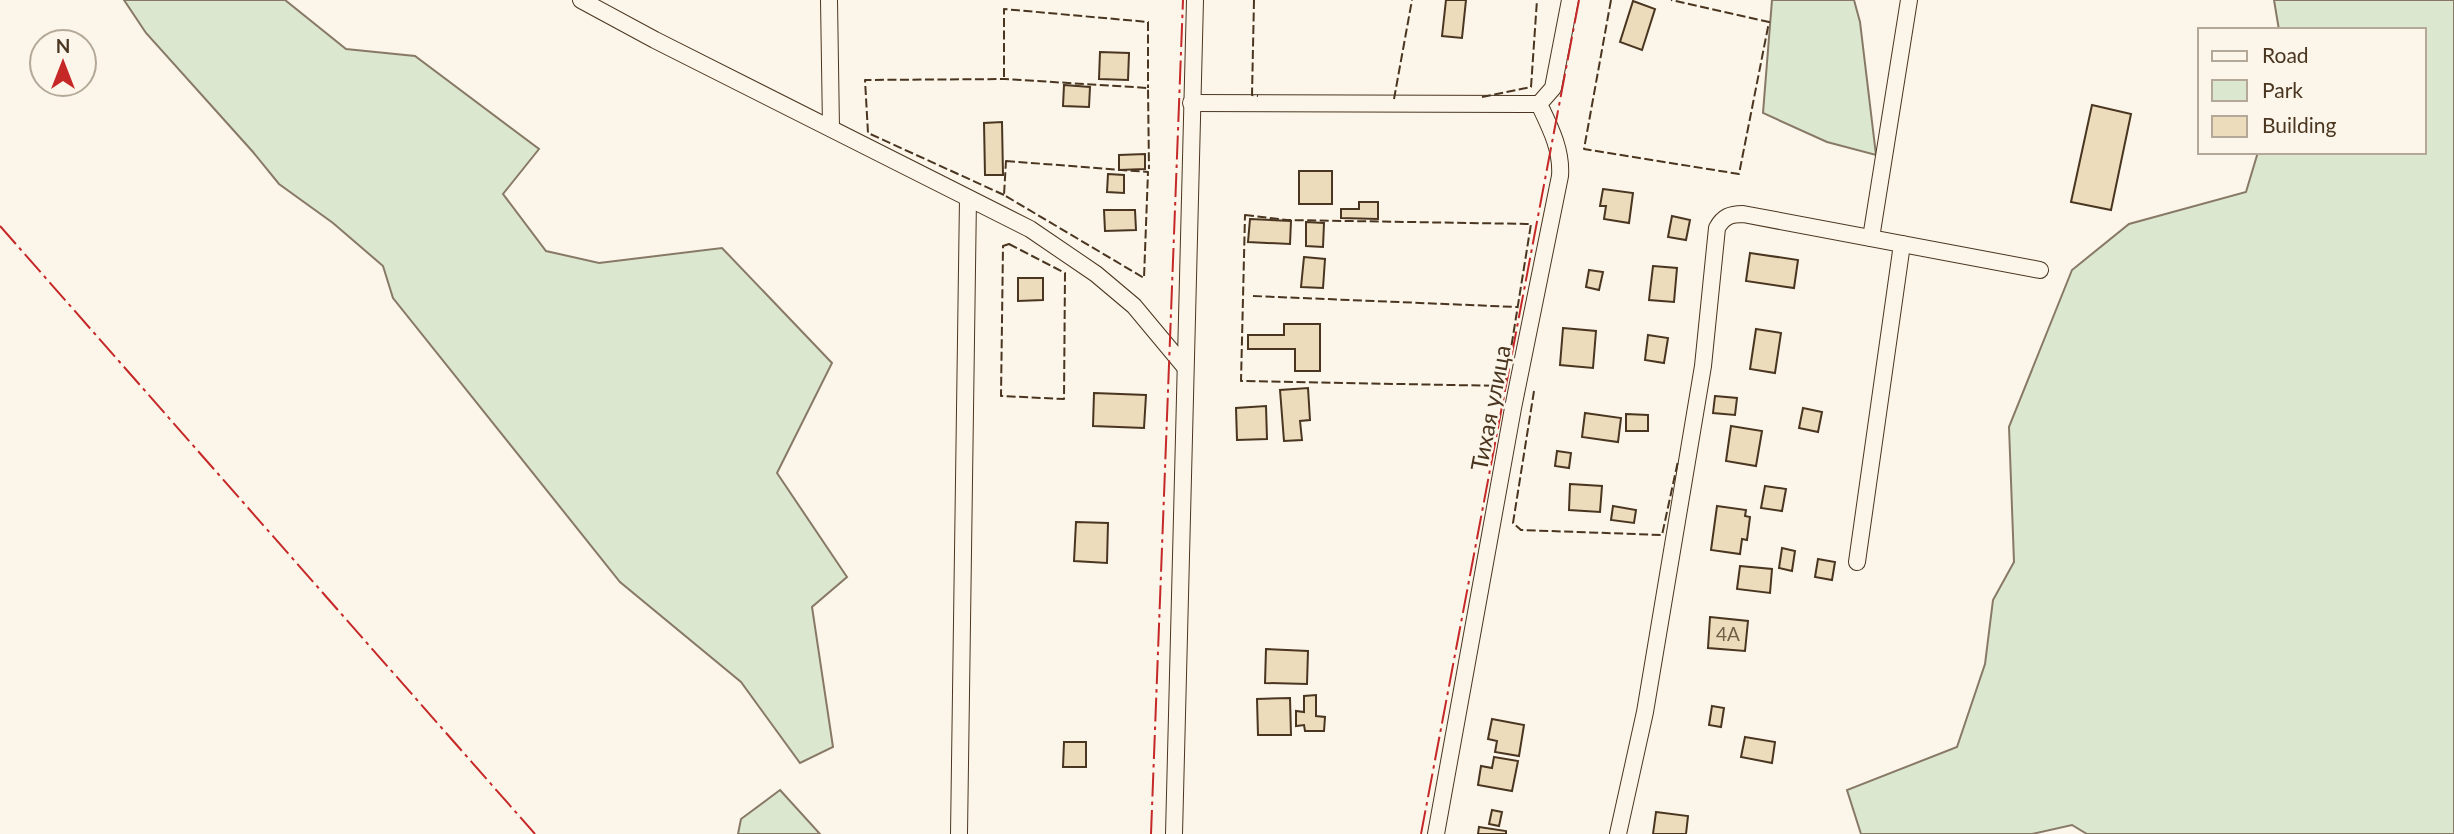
<svg xmlns="http://www.w3.org/2000/svg" width="2454" height="834" font-family="Lato,sans-serif">
  <style>
    .green { fill: #dce7d0; stroke: #887966; stroke-width: 2 }
    .building { fill: #ecdcbc; stroke: #4a3520; stroke-width: 2 }
    .lines { fill: none; stroke-linecap: round; stroke-linejoin: round }
    .street-casing { stroke: #4a3520; stroke-width: 18 }
    .street { stroke: #fbf6e9; stroke-width: 16 }
    .fence { stroke: #4a3520; stroke-width: 2; stroke-dasharray: 9 3.5; stroke-linecap: butt }
    .power { stroke: #c62828; stroke-width: 2; stroke-dasharray: 24 5 3.5 5; stroke-linecap: butt }
    .labels { text-anchor: middle; stroke-width: 5; stroke-linejoin: round; paint-order: stroke }
    .number-label { font-size: 19px; fill: #725f47 }
    .street-label { font-size: 23px; fill: #4a3520; stroke: #fbf6e9 }
  </style>
  <rect width="100%" height="100%" fill="#fbf6e9"/>
  <g class="green">
    <polygon points="124,0 285,0 346,49 415,56 539,149 503,194 546,251 599,263 722,248 832,363 777,473 847,577 812,607 833,747 800,763 741,682 620,582 393,298 383,266 333,223 279,184 253,152 146,33"/>
    <polygon points="1772,0 1854,0 1860,22 1876,155 1827,142 1763,113"/>
    <polygon points="2274,0 2454,0 2454,834 2087,834 2072,825 2032,834 1861,834 1847,790 1957,747 1985,664 1993,600 2014,562 2009,427 2072,270 2129,224 2246,192 2258,152 2424,152 2424,30 2279,30"/>
    <polygon points="780,790 820,834 738,834 741,819"/>
  </g>
  <g class="building">
    <polygon points="1446,0 1466,0 1462,38 1442,36"/>
    <polygon points="1633,1 1655,9 1642,50 1620,42"/>
    <polygon points="1100,52 1129,53 1128,80 1099,79"/>
    <polygon points="1064,85 1090,87 1089,107 1063,106"/>
    <polygon points="2092,105 2131,114 2111,210 2071,202"/>
    <polygon points="1002,122 1003,175 985,175 984,123"/>
    <polygon points="1145,154 1145,169 1119,170 1119,155"/>
    <rect x="1299" y="171" width="33" height="33"/>
    <polygon points="1108,174 1124,175 1124,193 1107,192"/>
    <polygon points="1603,189 1633,193 1629,223 1604,219 1606,206 1600,206"/>
    <polygon points="1359,202 1378,202 1378,219 1341,218 1341,209 1359,209"/>
    <polygon points="1104,210 1135,210 1136,230 1105,231"/>
    <polygon points="1672,216 1690,220 1686,240 1668,237"/>
    <polygon points="1250,219 1291,221 1290,244 1248,242"/>
    <polygon points="1306,222 1324,223 1323,247 1306,246"/>
    <polygon points="1750,253 1798,260 1794,288 1746,281"/>
    <polygon points="1304,257 1325,259 1323,288 1301,287"/>
    <polygon points="1653,266 1677,268 1674,302 1649,300"/>
    <polygon points="1589,270 1603,272 1599,290 1586,287"/>
    <polygon points="1018,278 1043,278 1043,300 1018,301"/>
    <polygon points="1284,324 1320,324 1320,371 1295,371 1295,349 1248,349 1248,335 1284,335"/>
    <polygon points="1563,328 1596,331 1593,368 1560,365"/>
    <polygon points="1756,329 1781,333 1775,373 1750,369"/>
    <polygon points="1648,335 1668,338 1664,363 1645,360"/>
    <polygon points="1308,388 1310,420 1300,421 1302,440 1284,441 1280,390"/>
    <polygon points="1094,393 1146,395 1144,428 1093,426"/>
    <polygon points="1715,396 1737,398 1735,415 1713,413"/>
    <polygon points="1266,406 1267,439 1237,440 1236,408"/>
    <polygon points="1803,408 1822,412 1818,432 1799,428"/>
    <polygon points="1585,413 1621,418 1618,442 1582,437"/>
    <polygon points="1626,414 1648,415 1648,431 1626,431"/>
    <polygon points="1731,426 1762,431 1756,466 1726,461"/>
    <polygon points="1557,451 1571,453 1569,468 1555,466"/>
    <polygon points="1570,484 1602,486 1600,512 1569,510"/>
    <polygon points="1765,486 1786,489 1782,511 1761,508"/>
    <polygon points="1613,506 1636,510 1634,523 1611,520"/>
    <polygon points="1717,506 1746,510 1745,516 1750,517 1747,540 1742,539 1740,554 1711,550"/>
    <polygon points="1076,522 1108,523 1107,563 1074,561"/>
    <polygon points="1782,548 1795,551 1792,571 1779,568"/>
    <polygon points="1818,559 1835,562 1832,580 1815,577"/>
    <polygon points="1740,566 1772,569 1770,593 1737,589"/>
    <polygon points="1710,617 1748,621 1745,651 1708,648"/>
    <polygon points="1266,649 1308,651 1307,684 1265,683"/>
    <polygon points="1316,695 1316,716 1325,717 1324,731 1305,731 1304,725 1296,726 1296,711 1304,712 1304,696"/>
    <polygon points="1290,698 1291,735 1258,735 1257,699"/>
    <polygon points="1712,706 1724,708 1721,727 1709,725"/>
    <polygon points="1492,719 1524,725 1519,756 1495,752 1497,741 1488,739"/>
    <polygon points="1745,737 1775,742 1772,763 1741,757"/>
    <polygon points="1064,742 1086,742 1086,767 1063,767"/>
    <polygon points="1494,757 1518,761 1512,791 1478,785 1481,766 1492,768"/>
    <polygon points="1492,810 1502,812 1499,826 1489,824"/>
    <polygon points="1656,812 1688,816 1686,834 1653,834"/>
    <polygon points="1479,827 1506,831 1506,834 1478,834"/>
  </g>
  <g class="lines">
    <g class="street-casing">
      <g id="street">
        <polyline points="581,0 655,40 1030,229 1096,274 1134,306 1184,366"/>
        <polyline points="829,0 831,128"/>
        <polyline points="1191,103 1539,104"/>
        <polyline points="1871,238 1909,0"/>
        <polyline points="1857,562 1902,244"/>
        <polyline points="959,834 968,198"/>
        <polyline points="1174,834 1195,0"/>
        <path d="M1436 834 1513 408 1560 176C1562 150 1550 127 1539 104L1553 88 1570 0"/>
        <path d="M1618 834 1645 712 1703 366 1717 228C1723 217 1730 214 1743 214L2040 270"/>
      </g>
    </g>
    <use href="#street" class="street"/>
    <g class="fence">
      <polyline points="1254,0 1252,95 1258,96"/>
      <polyline points="1611,0 1584,149 1739,174 1769,22 1671,0"/>
      <polyline points="1004,77 1004,9 1148,22 1148,88"/>
      <polyline points="1482,97 1531,87 1537,0"/>
      <polyline points="1394,99 1412,0"/>
      <polygon points="1006,161 1148,172 1144,278 1004,195"/>
      <polyline points="1004,195 868,133 865,80 1005,79 1148,88 1149,169"/>
      <polygon points="1245,215 1287,220 1531,224 1505,386 1241,381"/>
      <polygon points="1009,244 1065,273 1064,399 1001,396 1003,246"/>
      <polyline points="1253,296 1517,307"/>
      <polyline points="1534,391 1513,523 1521,530 1662,535 1678,461"/>
    </g>
    <g class="power">
      <polyline points="0,226 535,834"/>
      <polyline points="1151,834 1183,0"/>
      <polyline points="1421,834 1579,0"/>
    </g>
  </g>
  <g class="labels">
    <g class="number-label">
      <text x="1728" y="641">4А</text>
    </g>
    <g class="street-label">
      <text transform="translate(1491 408) rotate(-79)" y="8">Тихая улица</text>
    </g>
  </g>
  <rect x="2198" y="28" width="228" height="126" fill="#fbf6e9" stroke="#b4a999" stroke-width="2"/>
  <rect x="2212" y="51" width="35" height="10" fill="#fbf6e9" stroke="#b4a999" stroke-width="2"/>
  <text x="2262" y="63" font-size="21" fill="#4a3520">Road</text>
  <rect x="2212" y="80" width="35" height="21" fill="#dce7d0" stroke="#b4a999" stroke-width="2"/>
  <text x="2262" y="98" font-size="21" fill="#4a3520">Park</text>
  <rect x="2212" y="116" width="35" height="21" fill="#ecdcbc" stroke="#b4a999" stroke-width="2"/>
  <text x="2262" y="133" font-size="21" fill="#4a3520">Building</text>
  <g transform="translate(63 63)"><circle r="33" fill="#fbf6e9" stroke="#b4a999" stroke-width="2"/>
  <path d="M0-5L12 26L0 18L-12 26Z" fill="#c62828"/>
  <text y="-10" font-size="19" font-weight="bold" text-anchor="middle" fill="#4a3520">N</text>
  </g>
</svg>
